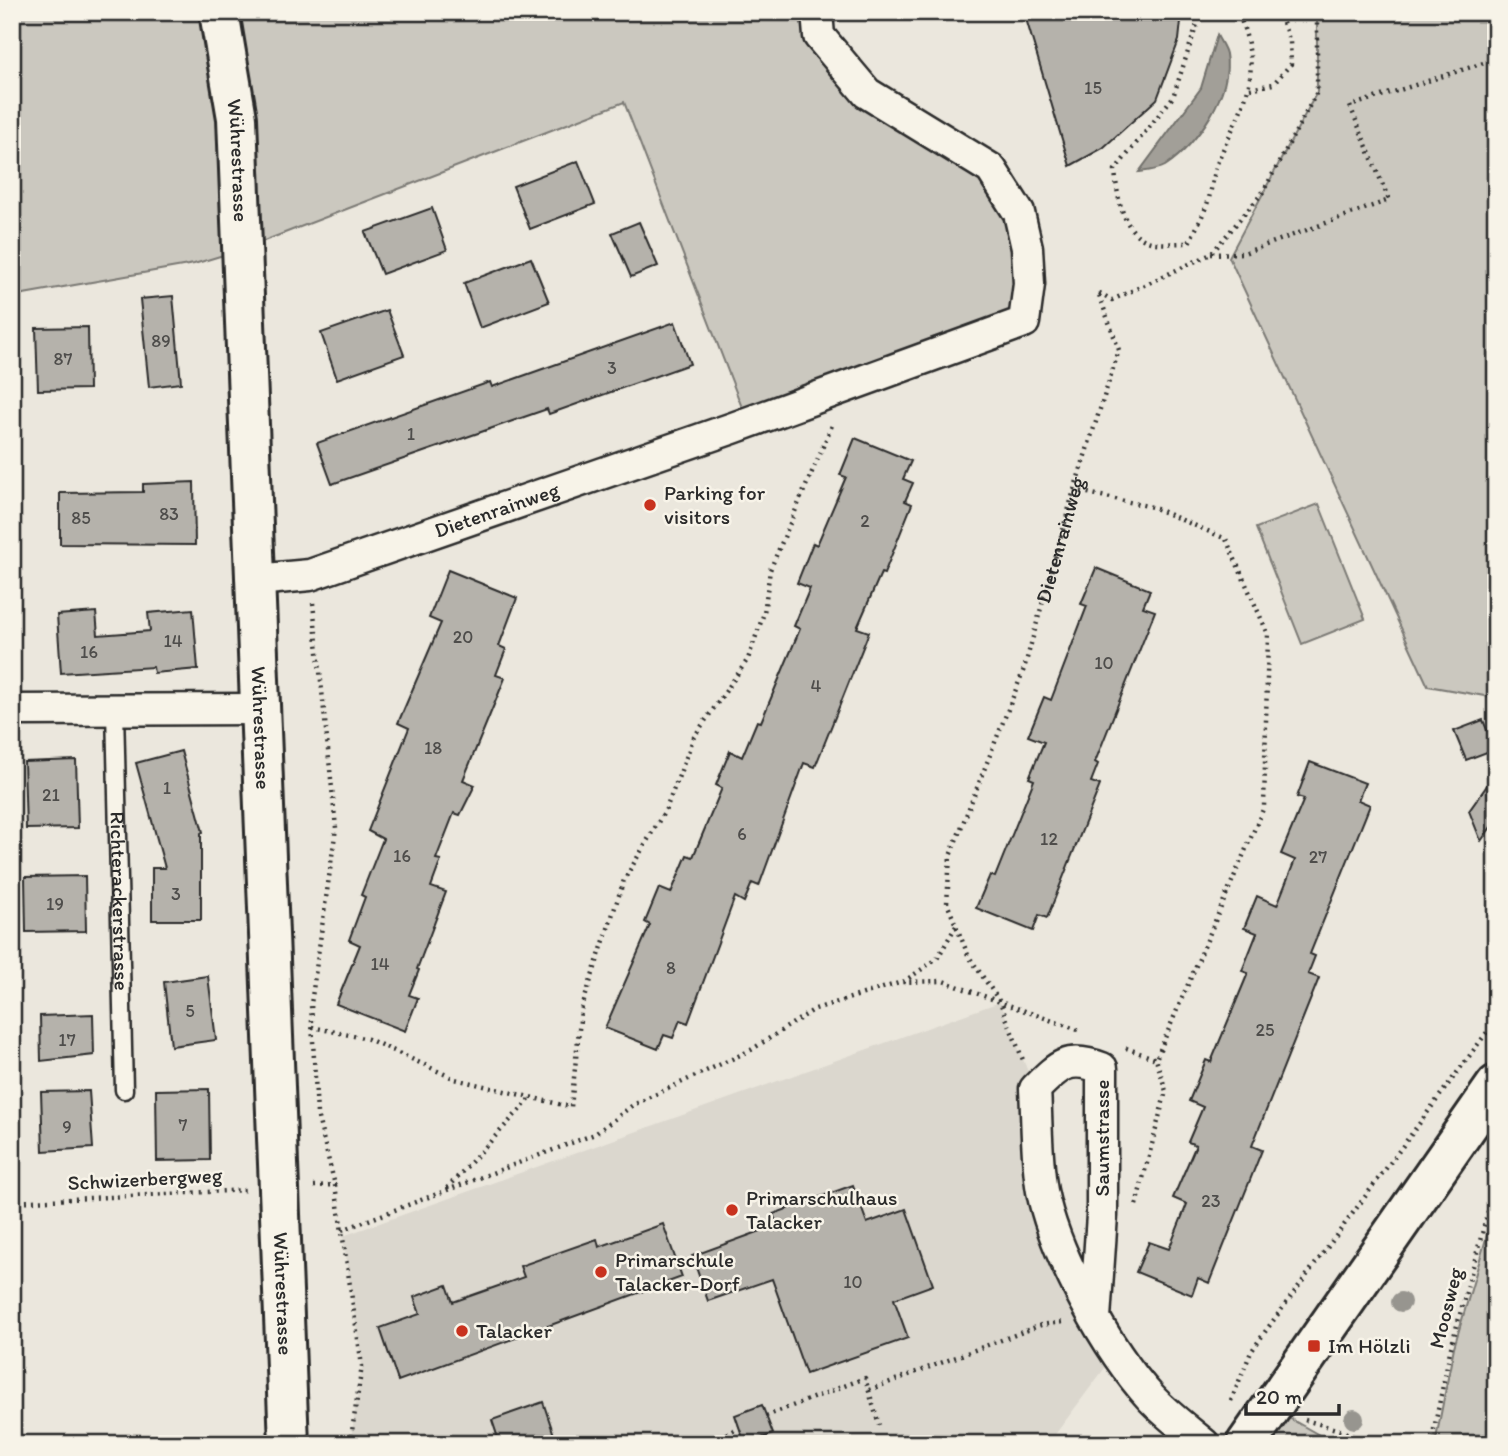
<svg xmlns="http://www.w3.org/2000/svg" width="1508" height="1456" font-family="Itim,sans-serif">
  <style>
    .built { fill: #dbd7ce }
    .green { fill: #cbc8bf; stroke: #7b7a75; stroke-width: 2 }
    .water { fill: #a29f98; stroke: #72716c; stroke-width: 2 }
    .building { fill: #b5b2ab; stroke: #2b2b2b; stroke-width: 2 }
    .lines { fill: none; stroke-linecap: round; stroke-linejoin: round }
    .service-casing { stroke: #2b2b2b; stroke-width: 21 }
    .minor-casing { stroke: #2b2b2b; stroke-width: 35 }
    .tertiary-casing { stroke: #2b2b2b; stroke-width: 44 }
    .secondary-casing { stroke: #2b2b2b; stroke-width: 44 }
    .path { stroke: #2b2b2b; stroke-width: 4.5; stroke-dasharray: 2 5; stroke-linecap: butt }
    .service { stroke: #f7f3e8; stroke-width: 16 }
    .minor { stroke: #f7f3e8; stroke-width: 30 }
    .tertiary { stroke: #f7f3e8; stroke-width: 38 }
    .secondary { stroke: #f7f3e8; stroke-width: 38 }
    .tree { fill: #97958f }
    .poi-dot { fill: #c8321e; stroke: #f7f3e8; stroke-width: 2.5 }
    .labels { text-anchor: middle; stroke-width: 5; stroke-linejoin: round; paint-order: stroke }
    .number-label { font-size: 18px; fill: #4e4d4b }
    .street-label { font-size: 21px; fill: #2b2b2b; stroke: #f7f3e8 }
    .poi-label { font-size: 21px; fill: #2b2b2b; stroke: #f7f3e8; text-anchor: start }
  </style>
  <rect width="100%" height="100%" fill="#ebe7dd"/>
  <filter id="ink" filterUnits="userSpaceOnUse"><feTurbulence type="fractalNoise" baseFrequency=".0143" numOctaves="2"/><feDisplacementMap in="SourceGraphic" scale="14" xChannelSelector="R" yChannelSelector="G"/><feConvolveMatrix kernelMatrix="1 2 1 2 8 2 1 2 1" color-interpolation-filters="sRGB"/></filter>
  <g filter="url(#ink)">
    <polygon class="built" points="1000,1002 1035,1089 1042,1189 1116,1353 1048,1444 350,1444 362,1366 343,1236"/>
    <g class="green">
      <polygon points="12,12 817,12 819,36 939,136 1019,213 1024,322 748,423 624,102 243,249 194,264 12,296"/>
      <polygon points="1317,12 1496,12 1496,698 1428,686 1229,257 1317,92"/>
      <polygon points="1319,504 1365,619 1302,644 1256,528"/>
      <polygon points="1496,1205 1496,1444 1435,1444 1454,1347"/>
      <polygon points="1289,1418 1335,1444 1270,1444"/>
    </g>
    <path class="water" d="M1217 35C1219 40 1225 48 1226 54 1233 94 1196 145 1165 166 1158 170 1147 171 1139 172L1201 88Z"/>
    <g class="building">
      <polygon points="1024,12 1182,12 1179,40 1157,99 1103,148 1070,166"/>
      <polygon points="578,161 595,204 530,229 513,186"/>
      <polygon points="432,208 447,250 382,274 365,232"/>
      <polygon points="639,222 658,266 631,277 612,233"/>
      <polygon points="531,258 549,302 480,328 464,283"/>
      <polygon points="173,296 181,383 149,387 140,299"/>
      <polygon points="387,310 404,355 337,379 321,333"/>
      <polygon points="675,322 690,364 549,414 547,409 332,484 317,443 490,382 492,387"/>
      <polygon points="88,327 89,389 38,390 36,328"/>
      <polygon points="855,438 911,461 903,479 913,483 905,501 912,504 884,574 881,573 857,628 869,632 815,767 804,763 759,886 752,883 744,902 735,897 688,1023 680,1020 673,1038 664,1035 658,1049 605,1028 650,925 645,922 659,888 671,893 687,855 693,857 722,788 716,785 730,751 742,757 757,721 761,722 800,629 794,626 810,588 797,583 813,543 817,545 846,477 840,475"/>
      <polygon points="194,482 195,545 60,544 60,493 143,492 143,484"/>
      <polygon points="1096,568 1150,590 1143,607 1155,611 1095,762 1098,764 1091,782 1100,785 1047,918 1039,915 1033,931 976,908 990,875 995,877 1034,780 1029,778 1044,742 1028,736 1044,697 1051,700 1087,606 1081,604"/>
      <polygon points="448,570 517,598 499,646 506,649 496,675 505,678 463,780 475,785 460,815 454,813 436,859 441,860 431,887 446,892 417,969 419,970 409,995 418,998 405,1031 336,1004 360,945 349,940 365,897 361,895 383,839 368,831 409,728 398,723 441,623 429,618"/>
      <polygon points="193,609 198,669 154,673 153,667 61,673 57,615 96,612 98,635 150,631 148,613"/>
      <polygon points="1483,720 1495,749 1466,760 1454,731"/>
      <polygon points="181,751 203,832 201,833 201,920 152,920 152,868 165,868 136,763"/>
      <polygon points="76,760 78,828 26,829 24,762"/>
      <polygon points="1310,762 1365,783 1358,800 1370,805 1310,954 1315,956 1308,974 1319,978 1252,1146 1262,1150 1209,1283 1198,1278 1192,1295 1136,1272 1149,1242 1169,1249 1187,1204 1173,1198 1196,1145 1188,1142 1203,1107 1189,1101 1206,1060 1211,1062 1248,973 1242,971 1257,933 1244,928 1257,896 1277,905 1295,860 1281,854 1304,799 1297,797"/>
      <polygon points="1496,773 1496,820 1481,841 1469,811"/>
      <polygon points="85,876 86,931 26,932 25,877"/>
      <polygon points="208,976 216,1040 171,1046 164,982"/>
      <polygon points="93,1014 94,1055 41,1061 40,1016"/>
      <polygon points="209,1089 210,1160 157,1161 156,1090"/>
      <polygon points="89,1091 93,1148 43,1151 41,1092"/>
      <polygon points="853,1185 867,1223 906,1209 933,1285 894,1299 908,1338 806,1374 772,1279 708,1301 692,1256 777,1225 773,1214"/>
      <polygon points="663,1224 682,1277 398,1381 380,1328 420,1314 414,1297 447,1285 453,1302 524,1277 520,1266 597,1239 599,1247"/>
      <polygon points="543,1402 557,1444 500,1444 492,1420"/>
      <polygon points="762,1405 773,1434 745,1444 735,1415"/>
    </g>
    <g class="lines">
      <g class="service-casing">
        <g id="service">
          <path id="s2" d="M115 710 124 1090"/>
        </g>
      </g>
      <g class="minor-casing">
        <g id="minor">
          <path id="s3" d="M256 580 310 575 733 428 1024 322 1029 284 1027 248 1019 213 991 169 867 93 819 36 817 12"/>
          <polyline points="12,710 260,709"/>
          <path d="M1095 1318 1102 1215V1068C1068 1055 1059 1065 1035 1089 1037 1122 1036 1158 1042 1191 1055 1255 1107 1350 1151 1398 1167 1415 1186 1429 1204 1444"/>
        </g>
      </g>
      <g class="tertiary-casing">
        <g id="tertiary">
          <path id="s4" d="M219 12 237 118 289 1444"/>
        </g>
      </g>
      <g class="secondary-casing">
        <polyline id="secondary" points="1246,1444 1496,1085"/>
      </g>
      <g class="path">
        <path d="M1201 12 1173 97 1115 170C1117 195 1122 238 1155 243 1166 244 1178 243 1189 243 1196 228 1205 213 1209 198 1212 186 1214 173 1218 161 1244 100 1265 80 1238 12"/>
        <polyline points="1250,89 1273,84 1291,64 1290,42 1279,12"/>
        <polyline points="1211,254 1244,253 1389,200 1350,106 1496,59"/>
        <polyline points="1074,490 1152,507 1226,539 1268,634 1264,807 1156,1059 1166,1091 1135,1209"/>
        <polyline points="313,603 336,828 311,1004 317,1114 335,1185"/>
        <polyline points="903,982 937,959 956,926"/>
        <polyline points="312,1027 368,1039 455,1079 571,1107 581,1010 624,880 666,809 694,737 748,659 764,613 770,570 833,423"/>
        <path id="s1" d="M1078 1030 1000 1002 968 955 947 903 950 856 1024 669 1074 490 1119 350 1098 292 1112 300 1211 254 1263 192 1317 92V12"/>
        <polyline points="1126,1048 1156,1059"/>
        <polyline points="314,1186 335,1185 362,1366 350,1444"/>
        <polyline points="447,1188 530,1099"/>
        <polyline points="12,1202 246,1190"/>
        <polyline points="342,1230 595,1134 633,1105 751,1050 815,1009 902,982 943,981 1000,1002 1023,1060"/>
        <polyline points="869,1390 1041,1325 1063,1322"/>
        <polyline points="1231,1401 1251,1352 1267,1329 1496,1020"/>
        <polyline points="766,1416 865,1378 879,1425"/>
        <polyline points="1305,1420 1343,1431 1368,1444"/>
        <polyline points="708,1444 739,1427"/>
        <polyline points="1431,1444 1450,1351 1496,1182"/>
      </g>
      <use href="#service" class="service"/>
      <use href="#minor" class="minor"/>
      <use href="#tertiary" class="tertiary"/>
      <use href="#secondary" class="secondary"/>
    </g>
    <g class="tree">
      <circle cx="1401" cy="1302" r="10"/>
      <circle cx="1354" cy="1419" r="10"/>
    </g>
  </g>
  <g class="poi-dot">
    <circle cx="650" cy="505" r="7"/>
    <circle cx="732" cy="1210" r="7"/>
    <circle cx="601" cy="1272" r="7"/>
    <circle cx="462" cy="1331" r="7"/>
    <rect x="1307" y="1339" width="14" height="14" rx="3.5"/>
  </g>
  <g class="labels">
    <g class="number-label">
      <text x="1093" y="94">15</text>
      <text x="161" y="347">89</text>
      <text x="63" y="365">87</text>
      <text x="612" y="374">3</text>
      <text x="411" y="440">1</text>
      <text x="169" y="520">83</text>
      <text x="81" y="524">85</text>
      <text x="865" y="527">2</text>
      <text x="463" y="643">20</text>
      <text x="173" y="647">14</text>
      <text x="89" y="658">16</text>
      <text x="1104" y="669">10</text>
      <text x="816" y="692">4</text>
      <text x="433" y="754">18</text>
      <text x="167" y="794">1</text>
      <text x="51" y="801">21</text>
      <text x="742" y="840">6</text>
      <text x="1049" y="845">12</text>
      <text x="402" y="862">16</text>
      <text x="1318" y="863">27</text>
      <text x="176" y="900">3</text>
      <text x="55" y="910">19</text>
      <text x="380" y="970">14</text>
      <text x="671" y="974">8</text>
      <text x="190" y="1017">5</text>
      <text x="1265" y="1036">25</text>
      <text x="67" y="1046">17</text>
      <text x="183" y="1131">7</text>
      <text x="67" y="1133">9</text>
      <text x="1211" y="1207">23</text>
      <text x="853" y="1288">10</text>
    </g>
    <g class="street-label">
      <text dy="7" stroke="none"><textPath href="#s4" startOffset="150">Wührestrasse</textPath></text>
      <text dy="7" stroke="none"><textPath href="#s3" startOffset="252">Dietenrainweg</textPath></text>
      <text dy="7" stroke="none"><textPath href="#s1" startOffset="578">Dietenrainweg</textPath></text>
      <text dy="7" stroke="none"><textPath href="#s4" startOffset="718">Wührestrasse</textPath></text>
      <text dy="7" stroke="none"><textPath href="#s2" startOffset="191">Richterackerstrasse</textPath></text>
      <text transform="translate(1102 1138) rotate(-90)" y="7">Saumstrasse</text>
      <text transform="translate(145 1179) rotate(-3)" y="7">Schwizerbergweg</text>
      <text dy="7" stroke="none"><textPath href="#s4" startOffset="1284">Wührestrasse</textPath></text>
      <text transform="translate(1446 1308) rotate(-76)" y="7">Moosweg</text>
    </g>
    <g class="poi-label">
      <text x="664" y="500">Parking for<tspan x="664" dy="24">visitors</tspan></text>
      <text x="746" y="1205">Primarschulhaus<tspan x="746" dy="24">Talacker</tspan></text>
      <text x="615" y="1267">Primarschule<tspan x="615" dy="24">Talacker-Dorf</tspan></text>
      <text x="476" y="1338">Talacker</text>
      <text x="1328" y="1353">Im Hölzli</text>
    </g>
  </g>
  <rect width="1508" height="1456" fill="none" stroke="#f7f3e8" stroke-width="42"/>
  <rect x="21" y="21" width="1466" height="1414" fill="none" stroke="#2b2b2b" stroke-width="2.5" filter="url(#ink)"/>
  <path d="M1246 1404v10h93v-10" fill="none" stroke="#2b2b2b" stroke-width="3.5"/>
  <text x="1256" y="1404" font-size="21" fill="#2b2b2b" stroke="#f7f3e8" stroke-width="5" paint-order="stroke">20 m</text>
</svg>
